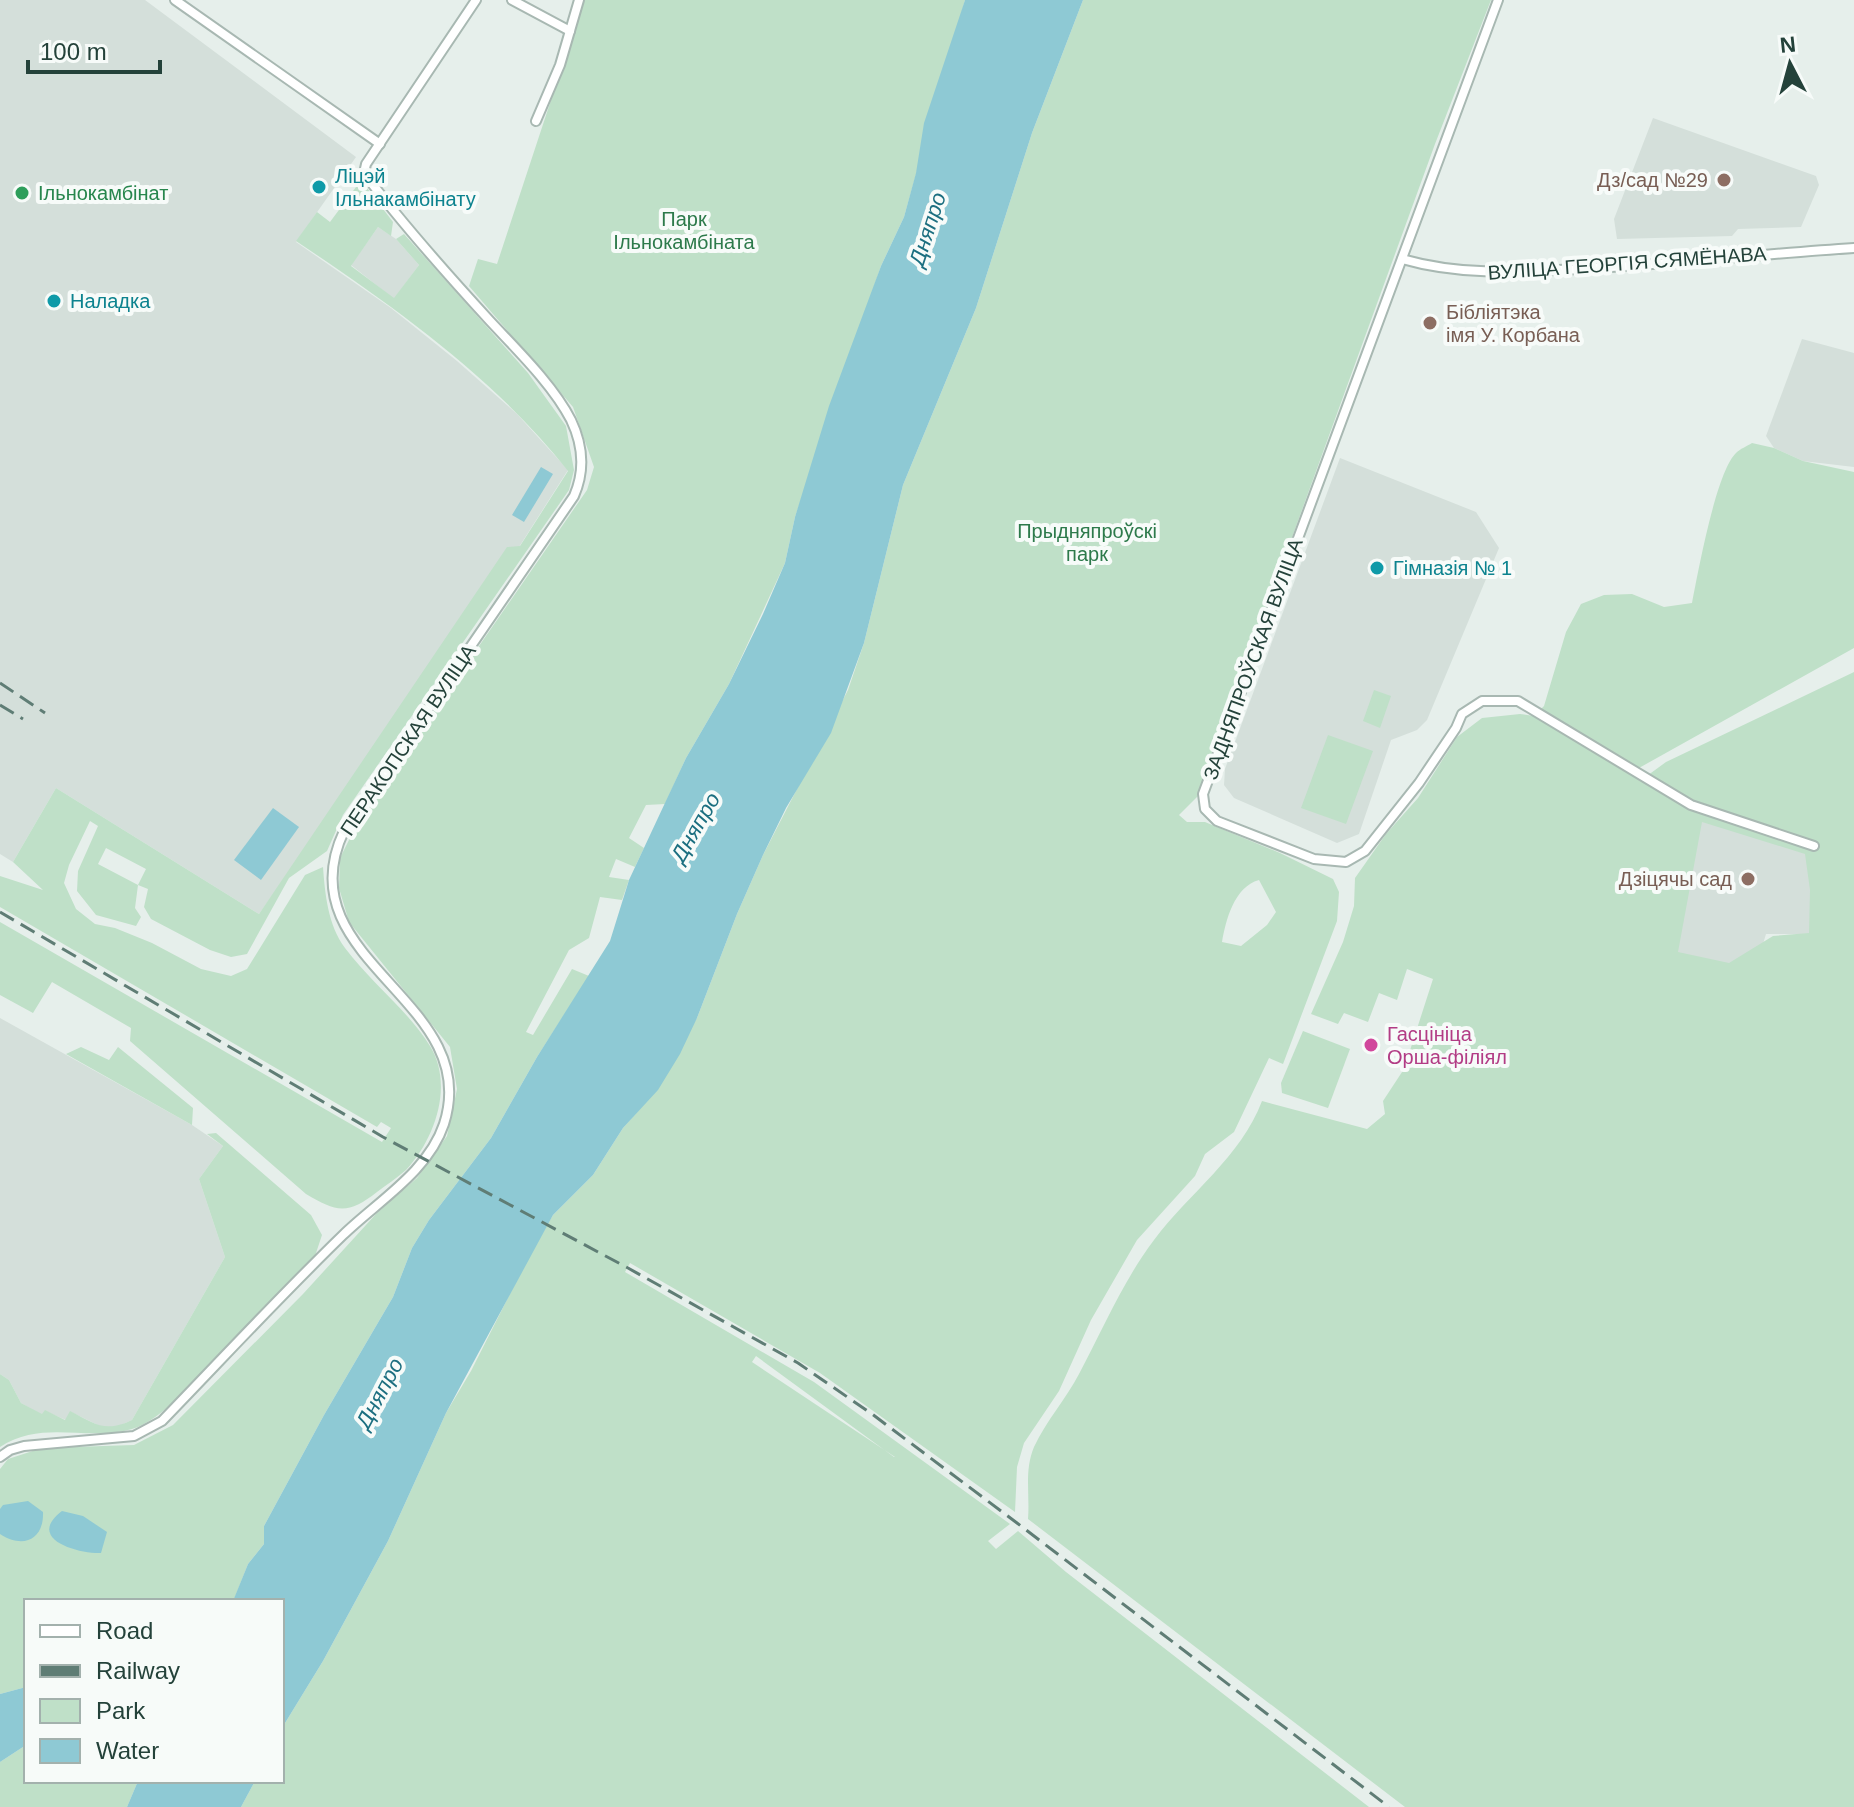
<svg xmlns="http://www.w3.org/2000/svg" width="1854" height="1807" font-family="Arial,sans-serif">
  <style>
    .built { fill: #d4dfda }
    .green { fill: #bfe0c8; fill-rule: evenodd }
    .water { fill: #8ec9d4 }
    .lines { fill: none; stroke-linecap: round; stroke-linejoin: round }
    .street-casing { stroke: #a8b8b2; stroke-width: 12 }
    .street { stroke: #fff; stroke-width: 8 }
    .rail { stroke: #5f7d75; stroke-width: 3; stroke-dasharray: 16 8; stroke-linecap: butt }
    .education-dot { fill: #8d6e63; stroke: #f7fbf9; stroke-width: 3 }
    .culture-dot { fill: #0f9aa8; stroke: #f7fbf9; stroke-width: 3 }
    .leisure-dot { fill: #2e9e5b; stroke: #f7fbf9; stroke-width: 3 }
    .hotel-dot { fill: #d1479c; stroke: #f7fbf9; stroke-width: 3 }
    .labels { text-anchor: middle; stroke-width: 8; stroke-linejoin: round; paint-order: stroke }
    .culture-label { font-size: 20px; fill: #0d838f; stroke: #f7fbf9; text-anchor: start }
    .education-label { font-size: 20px; fill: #785e54; stroke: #f7fbf9; text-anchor: end }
    .leisure-label { font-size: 20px; fill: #27864d; stroke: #f7fbf9; text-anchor: start }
    .park-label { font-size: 20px; fill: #2d7a4b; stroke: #f7fbf9 }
    .street-label { font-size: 20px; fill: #24423a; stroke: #f7fbf9 }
    .hotel-label { font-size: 20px; fill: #b23c85; stroke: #f7fbf9; text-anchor: start }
    .water-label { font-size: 22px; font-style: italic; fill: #1c6f80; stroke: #f7fbf9 }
  </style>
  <rect width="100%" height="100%" fill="#e6efeb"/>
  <g class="built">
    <polygon points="0,0 145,0 356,157 296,242 391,308 457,361 517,414 568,470 519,547 259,914 56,788 13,862 0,854"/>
    <polygon points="1653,118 1816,176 1819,185 1801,227 1738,229 1732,236 1617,239 1614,219"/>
    <polygon points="378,227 396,239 419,265 394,299 351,265"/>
    <polygon points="1802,339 1854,353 1854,467 1803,461 1774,448 1766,436"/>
    <polygon points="1340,458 1476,512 1499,548 1427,720 1417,730 1391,740 1359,834 1337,843 1234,798 1224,785 1225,769"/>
    <polygon points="1697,815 1810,855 1812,934 1766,934 1753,977 1670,957"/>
    <polygon points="0,1018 192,1125 223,1146 199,1179 225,1257 132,1420 119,1426 104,1428 71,1412 66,1420 45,1411 42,1415 21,1403 9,1380 0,1374"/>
  </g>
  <g class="green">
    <polygon points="584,0 965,0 904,217 881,266 795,517 785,563 729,684 686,758 665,804 646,805 629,838 644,848 635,867 616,859 609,877 629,880 622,900 600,897 589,938 569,950 526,1032 533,1035 572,969 589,976 537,1057 491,1138 429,1220 412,1248 393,1297 324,1415 264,1526 264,1544 248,1564 235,1597 233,1601 26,1601 26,1687 0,1694 0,1469 8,1459 42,1448 134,1445 173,1425 303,1294 376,1214 417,1178 447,1136 457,1089 450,1047 349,922 339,888 340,858 360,818 587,490 594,467 573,407 469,286 478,259 497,264"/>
    <path d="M1083 0H1491L1435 144 1198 796 1179 815 1187 822H1205L1280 853 1333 879 1339 892 1337 921 1283 1064 1269 1058 1234 1132 1205 1154 1195 1176 1137 1240 1091 1320 1059 1391 1024 1443 1017 1467 1015 1512 820 1373 630 1263 625 1272 814 1382 1010 1524 988 1541 996 1549 1018 1531 1066 1572 1369 1807H241L255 1781H282V1728L323 1661 388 1541 446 1413 471 1371 528 1258 553 1215 593 1175 623 1128 639 1110 697 1018 737 914 763 855 848 690 864 643 903 485 976 308 1032 133ZM1259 880 1276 912 1267 925 1241 946 1222 942C1226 920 1234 887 1259 880ZM756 1356 894 1457H895L752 1362Z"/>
    <path d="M356 187 367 188 393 222 391 236 378 227 351 266 394 298 419 265 396 239 404 234 528 373 566 426 574 470 569 490 343 815 327 851 289 878 247 954 231 957 210 950 151 919 144 907 148 889 138 885 135 908 141 917 136 926 96 915 77 891 78 871 98 826 90 821 69 865 64 883 76 909 95 924 115 928 152 943 201 969 231 976 247 969 305 875 323 867C325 894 328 925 345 948 371 983 407 1009 430 1046 454 1085 435 1139 406 1170 397 1178 386 1185 377 1192 348 1215 336 1212 306 1194L130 1041 131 1028 52 982 33 1013 0 995V922L382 1142 391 1128 381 1122 377 1127 0 907V876L43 890 13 862 56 788 259 914 507 547 520 546 568 471C495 378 393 306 296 241L317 212 330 222ZM106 848 146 869 138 885 98 864Z"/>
    <path d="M1752 443 1774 448 1803 461 1854 472V648L1630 773 1640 781 1666 762 1854 672V1807H1405L1028 1519C1030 1494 1024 1471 1034 1447 1046 1421 1066 1399 1079 1374 1103 1329 1123 1281 1154 1240 1189 1193 1241 1157 1262 1101L1367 1129 1385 1114 1383 1101 1404 1069 1433 979 1407 969 1397 1000 1379 993 1368 1022 1344 1013 1338 1024 1311 1014 1343 942 1354 906 1355 878 1386 834 1418 798 1457 737 1482 718 1520 714 1534 716 1544 706 1566 632 1581 604 1604 595 1632 594 1664 607 1692 603C1698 573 1716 472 1736 453 1740 449 1747 446 1752 443ZM1702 822 1805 854 1810 890 1809 933 1773 936 1729 963 1678 952Z"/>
    <polygon points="1374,690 1391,696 1380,728 1363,721"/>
    <polygon points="1328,735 1373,751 1346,824 1301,808"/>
    <polygon points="1303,1031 1350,1049 1328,1108 1282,1093 1281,1083"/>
    <polygon points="81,1047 109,1060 118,1047 193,1108 192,1125 66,1054"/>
    <path d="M216 1133 311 1215 322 1235 315 1256C283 1288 252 1320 220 1353 197 1376 164 1420 132 1429 86 1442 43 1419 0 1447V1374L9 1380 21 1403 42 1414 45 1410 65 1420 70 1411C95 1424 105 1433 132 1420L225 1257 199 1179 223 1146 207 1134Z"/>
    <polygon points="26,1742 26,1781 138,1781 127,1807 0,1807 0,1762 23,1747"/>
  </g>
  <g class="water">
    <polygon points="965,0 1083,0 1032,133 976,308 903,485 864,643 831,733 786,808 763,855 737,914 697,1018 680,1054 658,1090 623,1128 593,1175 553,1215 446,1413 388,1541 323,1661 282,1728 282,1601 233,1601 248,1564 264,1544 264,1526 324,1415 393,1297 412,1248 429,1220 491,1138 537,1057 610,941 629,880 686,758 729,684 763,614 785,563 795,517 829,406 881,266 904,217 916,173 924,123"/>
    <polygon points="541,467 553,474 524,522 512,515"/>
    <polygon points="273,808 299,827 261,880 234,860"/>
    <path d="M28 1501 43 1512C44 1540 23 1549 0 1534V1509L3 1505Z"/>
    <path d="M62 1511 83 1516 107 1532 101 1553C78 1554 25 1539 62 1511Z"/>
    <polygon points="26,1687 26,1742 23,1747 0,1762 0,1694"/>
    <polygon points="138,1781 255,1781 241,1807 127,1807"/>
  </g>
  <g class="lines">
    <g class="street-casing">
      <g id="street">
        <polyline points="175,0 380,144"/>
        <polyline points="512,0 570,31"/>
        <polyline points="1498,0 1203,794 1205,809 1217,821 1314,859 1346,862 1365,851 1419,783 1456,728 1462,714 1482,701 1518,701 1691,805 1814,846"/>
        <polyline points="536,121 560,65 579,0"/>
        <path d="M1402 259C1461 276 1518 272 1579 269 1671 264 1762 254 1854 248"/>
        <path d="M0 1457 10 1450 24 1446 134 1436 162 1421C222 1359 281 1295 343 1235 378 1201 428 1172 444 1124 484 1000 283 960 344 831L574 496C585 471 583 445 571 420 553 385 517 350 490 321 446 273 403 225 364 173L366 164 476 0"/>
      </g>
    </g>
    <use href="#street" class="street"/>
    <g class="rail">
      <polyline points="0,683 45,713"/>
      <polyline points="0,705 23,719"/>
      <polyline points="0,912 383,1137 628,1268 798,1363 872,1414 1017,1523 1389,1807"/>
    </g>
  </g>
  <g class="education-dot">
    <circle cx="1724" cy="180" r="8"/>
    <circle cx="1430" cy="323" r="8"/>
    <circle cx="1748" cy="879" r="8"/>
  </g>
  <g class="culture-dot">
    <circle cx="319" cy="187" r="8"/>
    <circle cx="54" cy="301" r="8"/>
    <circle cx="1377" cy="568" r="8"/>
  </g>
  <circle class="leisure-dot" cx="22" cy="193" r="8"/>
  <circle class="hotel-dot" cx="1371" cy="1045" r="8"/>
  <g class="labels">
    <g class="culture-label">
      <text x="335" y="183">Ліцэй<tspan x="335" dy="23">Ільнакамбінату</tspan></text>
      <text x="70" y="308">Наладка</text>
      <text x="1393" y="575">Гімназія № 1</text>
    </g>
    <g class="education-label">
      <text x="1708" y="187">Дз/сад №29</text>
      <text x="1446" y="319" text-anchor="start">Бібліятэка<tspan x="1446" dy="23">імя У. Корбана</tspan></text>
      <text x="1732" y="886">Дзіцячы сад</text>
    </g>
    <g class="leisure-label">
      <text x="38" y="200">Ільнокамбінат</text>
    </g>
    <g class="park-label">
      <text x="684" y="226">Парк<tspan x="684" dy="23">Ільнокамбіната</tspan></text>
      <text x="1087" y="538">Прыдняпроўскі<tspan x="1087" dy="23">парк</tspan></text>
    </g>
    <g class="street-label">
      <text transform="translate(1627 263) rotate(-4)" y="7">ВУЛІЦА ГЕОРГІЯ СЯМЁНАВА</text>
      <text transform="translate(1253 659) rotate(-70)" y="7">ЗАДНЯПРОЎСКАЯ ВУЛІЦА</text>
      <text transform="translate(408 740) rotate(-56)" y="7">ПЕРАКОПСКАЯ ВУЛІЦА</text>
    </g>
    <g class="hotel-label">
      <text x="1387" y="1041">Гасцініца<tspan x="1387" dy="23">Орша-філіял</tspan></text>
    </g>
    <g class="water-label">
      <text transform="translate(927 229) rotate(-72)" y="8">Дняпро</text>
      <text transform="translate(695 827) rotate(-60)" y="8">Дняпро</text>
      <text transform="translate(379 1393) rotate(-62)" y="8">Дняпро</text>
    </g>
  </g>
  <rect x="24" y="1599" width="260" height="184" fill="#f7fbf9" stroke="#a3b1ad" stroke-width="2"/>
  <rect x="40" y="1625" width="40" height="12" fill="#ffffff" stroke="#a3b1ad" stroke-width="2"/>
  <text x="96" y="1639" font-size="24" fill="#24423a">Road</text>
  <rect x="40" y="1665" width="40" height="12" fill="#5f7d75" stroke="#a3b1ad" stroke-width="2"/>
  <text x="96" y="1679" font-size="24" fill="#24423a">Railway</text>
  <rect x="40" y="1699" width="40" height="24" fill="#bfe0c8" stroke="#a3b1ad" stroke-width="2"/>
  <text x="96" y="1719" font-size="24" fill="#24423a">Park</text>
  <rect x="40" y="1739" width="40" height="24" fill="#8ec9d4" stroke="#a3b1ad" stroke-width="2"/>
  <text x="96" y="1759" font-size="24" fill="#24423a">Water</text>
  <g transform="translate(1790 64) rotate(354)" stroke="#f7fbf9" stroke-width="6" paint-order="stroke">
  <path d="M0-6L14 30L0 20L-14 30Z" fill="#24423a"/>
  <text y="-12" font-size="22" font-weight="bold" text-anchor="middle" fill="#24423a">N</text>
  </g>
  <path d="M28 60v12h132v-12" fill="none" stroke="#24423a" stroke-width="4"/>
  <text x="40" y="60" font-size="24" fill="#24423a" stroke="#f7fbf9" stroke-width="6" paint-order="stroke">100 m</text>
</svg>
